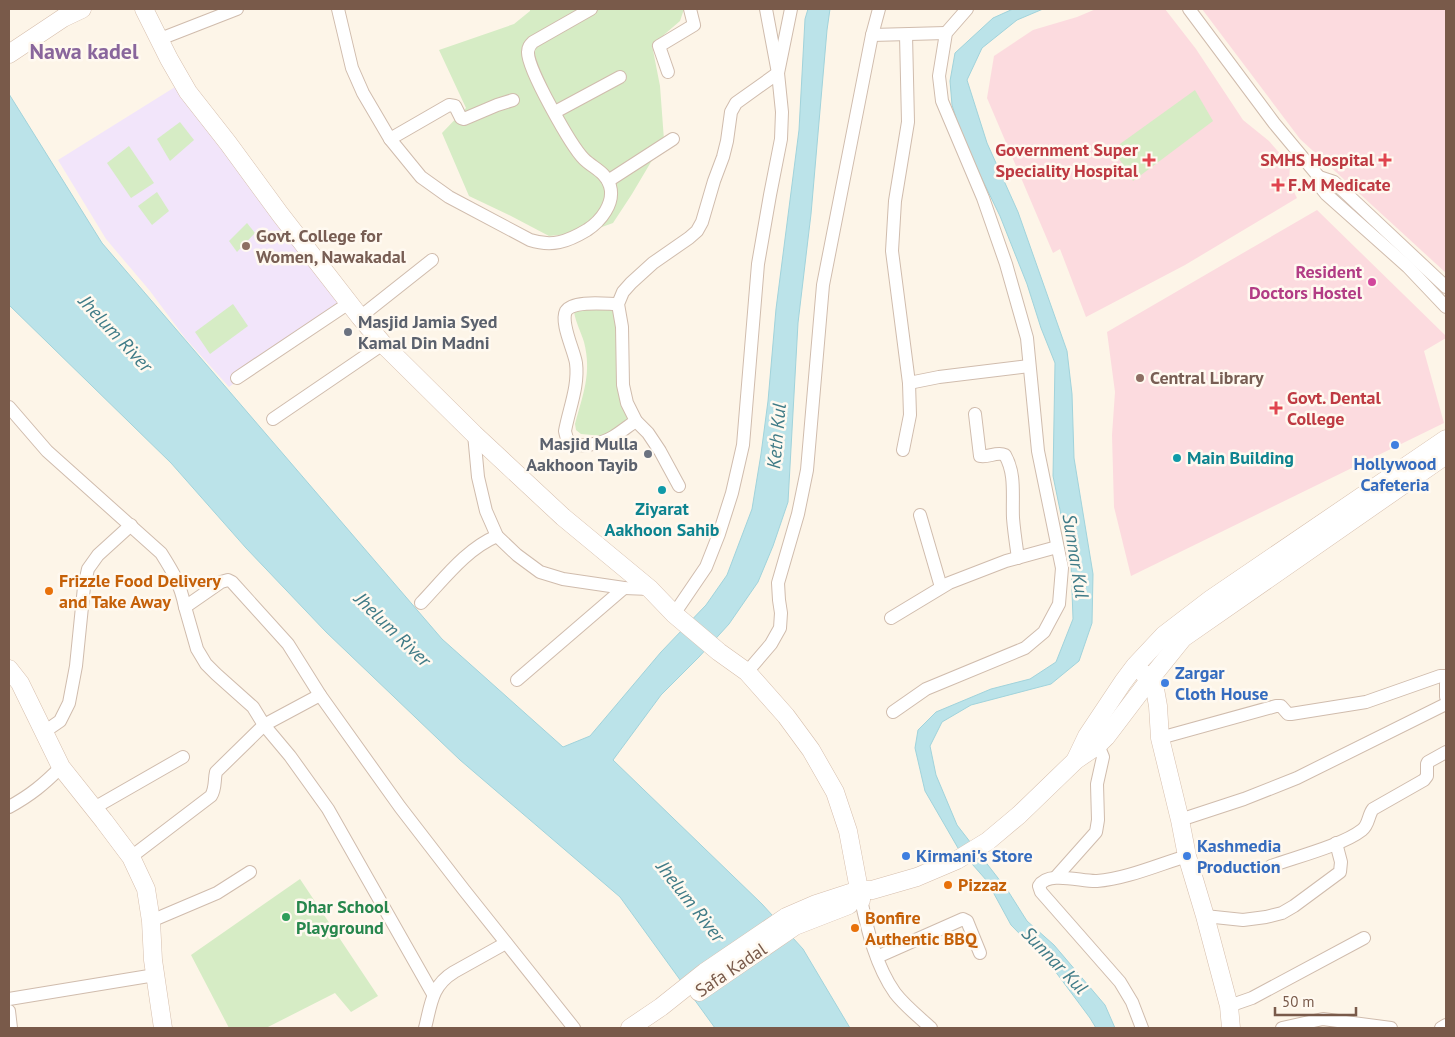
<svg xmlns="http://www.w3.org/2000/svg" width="1455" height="1037" font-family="'PT Sans',sans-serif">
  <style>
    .education { fill: #f2e5fa }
    .medical { fill: #fcdbdf }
    .green { fill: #d6ecc5 }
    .water { fill: #bbe3e9; stroke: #a1d3db }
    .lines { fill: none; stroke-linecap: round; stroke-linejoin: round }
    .street-casing { stroke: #d0bcad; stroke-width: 14 }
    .secondary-casing { stroke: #d6beac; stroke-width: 19 }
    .street { stroke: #fff; stroke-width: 12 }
    .secondary { stroke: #fff; stroke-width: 18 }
    .health-dot { fill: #e0444e; stroke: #fff9f0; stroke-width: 2 }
    .education-dot { fill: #8d6e63; stroke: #fff9f0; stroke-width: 2 }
    .hotel-dot { fill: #d1479c; stroke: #fff9f0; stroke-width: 2 }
    .worship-dot { fill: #6b7280; stroke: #fff9f0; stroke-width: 2 }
    .shop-dot { fill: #3f7fe0; stroke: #fff9f0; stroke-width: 2 }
    .culture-dot { fill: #0f9aa8; stroke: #fff9f0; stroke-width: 2 }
    .food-dot { fill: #e8710a; stroke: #fff9f0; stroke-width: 2 }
    .leisure-dot { fill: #2e9e5b; stroke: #fff9f0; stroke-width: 2 }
    .labels { text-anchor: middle; stroke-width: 5; stroke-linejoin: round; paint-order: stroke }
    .health-label { font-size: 18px; font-weight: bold; fill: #be3a42; stroke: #fff9f0; text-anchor: end }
    .education-label { font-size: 18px; font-weight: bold; fill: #785e54; stroke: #fff9f0; text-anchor: start }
    .hotel-label { font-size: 18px; font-weight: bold; fill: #b23c85; stroke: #fff9f0; text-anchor: end }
    .worship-label { font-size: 18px; font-weight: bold; fill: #5b616d; stroke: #fff9f0; text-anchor: start }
    .culture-label { font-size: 18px; font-weight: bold; fill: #0d838f; stroke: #fff9f0; text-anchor: start }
    .shop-label { font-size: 18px; font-weight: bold; fill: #366cbe; stroke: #fff9f0; text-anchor: start }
    .food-label { font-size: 18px; font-weight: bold; fill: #c56008; stroke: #fff9f0; text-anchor: start }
    .leisure-label { font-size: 18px; font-weight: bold; fill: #27864d; stroke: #fff9f0; text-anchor: start }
    .street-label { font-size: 18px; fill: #795a4a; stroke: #fff9f0 }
    .water-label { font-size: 19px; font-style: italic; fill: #3f7b87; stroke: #fff9f0 }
    .district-label { font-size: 22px; font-weight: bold; fill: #89669c; stroke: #fff9f0 }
  </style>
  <rect width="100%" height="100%" fill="#fdf5e8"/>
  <polygon class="education" points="175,87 213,130 346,303 229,387 185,338 150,291 106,239 58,160"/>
  <g class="medical">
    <polygon points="1096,9 1165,9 1196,49 1243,120 1269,141 1290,165 1289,182 1297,198 1185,265 1086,317 1060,249 1053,253 987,98 994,56 1033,30 1077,17"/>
    <polygon points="1202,9 1446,9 1446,273 1300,139"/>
    <polygon points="1317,210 1446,336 1446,338 1424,351 1444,423 1131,576 1114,507 1112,435 1115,392 1107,332"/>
  </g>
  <g class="green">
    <polygon points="530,9 684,9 680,21 652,45 660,86 664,140 632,194 613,223 588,232 549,236 511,216 469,196 442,133 466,108 439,50 514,24 530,11"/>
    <polygon points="1195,90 1213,121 1133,181 1113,149"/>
    <polygon points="180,122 194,140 170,161 157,139"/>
    <polygon points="129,146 154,183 131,198 107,163"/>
    <polygon points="157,192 169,211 152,225 138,206"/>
    <polygon points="247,223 255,233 237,252 229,241"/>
    <polygon points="233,304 248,326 210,354 195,332"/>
    <path d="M617 306 633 421 603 436 581 434 576 430 575 424C583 394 592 373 584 342 581 332 576 323 574 312L579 309Z"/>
    <polygon points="300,879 378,996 351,1012 335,993 266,1028 229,1028 191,955"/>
  </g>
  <g class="water">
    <polygon points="808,9 830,9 827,30 811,214 798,323 788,502 773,546 758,582 729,624 699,657 661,695 613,760 762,904 803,949 850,1028 715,1028 620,897 460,760 326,632 246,548 171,463 9,305 9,94 102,243 442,639 563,747 590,736 661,652 706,605 727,575 752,509 761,454 768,401 776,309 799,130 805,19"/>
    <polygon points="1013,9 1043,9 1017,20 982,48 967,80 987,143 1018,212 1067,351 1072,394 1074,458 1093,574 1092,623 1079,661 1051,684 971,705 942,722 930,746 936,775 957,825 1008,891 1027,921 1054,945 1105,1005 1115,1028 1096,1028 1090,1018 1052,967 1011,925 987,881 958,848 925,791 915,748 918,730 936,712 991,689 1030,679 1056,662 1073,619 1071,563 1053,476 1055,363 1041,328 1027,284 1000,216 963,140 952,105 950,81 955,53 993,18"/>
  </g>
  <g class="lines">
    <g class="street-casing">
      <g id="street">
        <path d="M338 9 352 68 363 93 390 139 421 177 449 197 530 240C552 247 567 242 587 230 601 221 615 203 610 186 606 172 593 168 584 159 571 146 527 68 528 52 528 47 530 45 533 42L591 9"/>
        <polyline points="1189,9 1274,123 1319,177 1322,189 1326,194 1408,267 1446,307"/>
        <polyline points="872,35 946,33"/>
        <polyline points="160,39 237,9"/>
        <polyline points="668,72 659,46 694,25 690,9"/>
        <polyline points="555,112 620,77"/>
        <polyline points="390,139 449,105 455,106 461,118 464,119 497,105 513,100"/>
        <polyline points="1319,177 1334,182 1446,287"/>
        <polyline points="608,181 673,139"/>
        <path d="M618 304C606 304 573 300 566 311 560 323 574 350 576 363 579 386 569 409 565 431 566 435 566 439 570 442 580 449 603 443 613 437 621 432 628 426 636 421"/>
        <polyline points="360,317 432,260"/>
        <polyline points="237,378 349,303"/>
        <polyline points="909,383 939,377 1029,366"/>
        <path d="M9 407 47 451 161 553C173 572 180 583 185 607L221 582 228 580 232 582 288 644 320 695 400 807 464 890 574 1028"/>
        <path d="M975 414 980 456C988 458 997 451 1005 455 1016 474 1012 496 1013 518 1014 531 1016 544 1018 558"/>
        <polyline points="273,419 383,344"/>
        <polyline points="474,434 478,477 486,511 497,536 517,555 540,572 563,579 624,588 650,589"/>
        <polyline points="903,450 910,415 909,383 892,251 895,201 908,122 906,35"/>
        <polyline points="679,486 660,451 648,433 636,421 627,403 623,385 622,327 618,304 623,292 631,283 653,263 689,238 697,231 702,222 714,181 723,157 727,141 731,112 736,103 778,73 791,9"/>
        <polyline points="920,515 941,587"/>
        <path d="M421 603C444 579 466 549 497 536"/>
        <polyline points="185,607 197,649 206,664 216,674 253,707 264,725 290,756 328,809 433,994"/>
        <polyline points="674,614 706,567 719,534 732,493 743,445 758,264 770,195 781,139 782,112 778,73 766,9"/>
        <polyline points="891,618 949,583 1006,561 1057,547"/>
        <polyline points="747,672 771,644 780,628 781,613 779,600 778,583 798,514 807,470 823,285 872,35 879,9"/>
        <polyline points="517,680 624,588"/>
        <polyline points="1446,683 1446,697"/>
        <polyline points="893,712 926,689 1025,648 1044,632 1059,604 1062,568 1038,451 1027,338 1006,264 983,198 942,101 939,76 946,33 967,9"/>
        <polyline points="44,732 60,721 69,703 76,666 84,587 88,569 98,555 131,525"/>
        <polyline points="1160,738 1276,706 1281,706 1288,714 1291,714 1366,702 1440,676 1446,676"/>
        <path d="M9 807C31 795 44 784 61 767"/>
        <polyline points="94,808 183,757"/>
        <polyline points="1180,820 1244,799 1297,778 1446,704"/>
        <path d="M131 857 211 796C216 788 214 780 216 772L264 725 320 695"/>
        <path d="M1271 866C1296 857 1343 845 1362 830 1369 825 1368 815 1373 809L1424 780 1427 776V764L1428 762 1446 752"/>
        <polyline points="1056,877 1096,832 1098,820 1097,784 1103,757 1098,745"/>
        <path d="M861 900C868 932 876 966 895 993 905 1006 919 1017 931 1028"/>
        <polyline points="1205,916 1243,920 1266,917 1282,913 1294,906 1340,872 1341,862 1336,843"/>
        <polyline points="151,921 217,893 250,872"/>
        <polyline points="877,957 963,919 967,921 980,953"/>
        <polyline points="9,999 155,975"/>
        <polyline points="1229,1006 1252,998 1364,938"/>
        <polyline points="9,1011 11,1028"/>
        <path d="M425 1028C431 1005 431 986 454 972L506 943"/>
        <path d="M1142 1028 1132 1002 1120 982 1041 892 1039 886C1048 870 1082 882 1097 881 1126 879 1160 864 1187 856"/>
        <polyline points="1282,1028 1323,1019 1391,1028"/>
        <polyline points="1441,1028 1446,1025"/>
      </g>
    </g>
    <g class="secondary-casing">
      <g id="secondary">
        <polyline points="144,9 169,59 188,92 228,143 280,214 360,317 383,344 474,434 563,517 650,589 674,614 719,652 747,672 786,716 811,750 835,792 848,831 861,900"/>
        <polyline points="9,54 63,18 82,9"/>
        <polyline points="9,669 20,683 61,767 104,821 131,857 146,889 151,921 153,960 163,1028"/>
        <polyline points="1143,673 1150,679 1155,689 1158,706 1160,738 1180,820 1187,856 1205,916 1229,1006 1231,1028"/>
        <polyline points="1076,759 1087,736 1123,682 1135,666 1164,635 1211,599 1446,439"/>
        <polyline points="699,992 795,926 849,905"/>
        <polyline points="630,1028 661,1007 705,972 786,917 816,904 859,890 872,890 917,877 957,860 988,841 1019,815 1076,760 1098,745 1106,737 1150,679 1183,638 1446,455"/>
      </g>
    </g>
    <use href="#street" class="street"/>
    <use href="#secondary" class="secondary"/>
  </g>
  <g class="health-dot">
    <path d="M1146.5 152.5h5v5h5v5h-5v5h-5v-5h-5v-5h5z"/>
    <path d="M1382.5 152.5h5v5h5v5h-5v5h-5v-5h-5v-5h5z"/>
    <path d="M1275.5 177.5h5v5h5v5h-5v5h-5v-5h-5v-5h5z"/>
    <path d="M1273.5 400.5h5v5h5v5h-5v5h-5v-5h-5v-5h5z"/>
  </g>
  <g class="education-dot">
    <circle cx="246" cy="246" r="5"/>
    <circle cx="1140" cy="378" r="5"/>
  </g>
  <circle class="hotel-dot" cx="1372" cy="282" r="5"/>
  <g class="worship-dot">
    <circle cx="348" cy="332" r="5"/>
    <circle cx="648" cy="454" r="5"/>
  </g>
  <g class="shop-dot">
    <circle cx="1395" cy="445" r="5"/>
    <circle cx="1165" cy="683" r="5"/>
    <circle cx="906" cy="856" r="5"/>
    <circle cx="1187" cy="856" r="5"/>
  </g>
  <g class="culture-dot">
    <circle cx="1177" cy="458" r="5"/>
    <circle cx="662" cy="490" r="5"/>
  </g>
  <g class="food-dot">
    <circle cx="49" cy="591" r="5"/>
    <circle cx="948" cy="885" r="5"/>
    <circle cx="855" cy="928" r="5"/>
  </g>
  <circle class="leisure-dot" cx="286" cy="917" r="5"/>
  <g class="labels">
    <g class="health-label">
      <text x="1138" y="156">Government Super<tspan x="1138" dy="21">Speciality Hospital</tspan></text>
      <text x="1374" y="166">SMHS Hospital</text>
      <text x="1288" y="191" text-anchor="start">F.M Medicate</text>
      <text x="1287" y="404" text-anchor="start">Govt. Dental<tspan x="1287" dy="21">College</tspan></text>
    </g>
    <g class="education-label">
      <text x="256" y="242">Govt. College for<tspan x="256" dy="21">Women, Nawakadal</tspan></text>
      <text x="1150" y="384">Central Library</text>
    </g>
    <g class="hotel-label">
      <text x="1362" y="278">Resident<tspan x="1362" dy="21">Doctors Hostel</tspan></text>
    </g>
    <g class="worship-label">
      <text x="358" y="328">Masjid Jamia Syed<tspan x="358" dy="21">Kamal Din Madni</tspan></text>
      <text x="638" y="450" text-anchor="end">Masjid Mulla<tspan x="638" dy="21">Aakhoon Tayib</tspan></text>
    </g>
    <g class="culture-label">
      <text x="1187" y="464">Main Building</text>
      <text x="662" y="515" text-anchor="middle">Ziyarat<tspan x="662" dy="21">Aakhoon Sahib</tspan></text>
    </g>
    <g class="shop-label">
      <text x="1395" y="470" text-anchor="middle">Hollywood<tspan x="1395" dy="21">Cafeteria</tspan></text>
      <text x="1175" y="679">Zargar<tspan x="1175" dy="21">Cloth House</tspan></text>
      <text x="1197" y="852">Kashmedia<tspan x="1197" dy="21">Production</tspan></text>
      <text x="916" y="862">Kirmani's Store</text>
    </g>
    <g class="food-label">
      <text x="59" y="587">Frizzle Food Delivery<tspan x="59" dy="21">and Take Away</tspan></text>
      <text x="958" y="891">Pizzaz</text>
      <text x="865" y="924">Bonfire<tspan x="865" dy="21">Authentic BBQ</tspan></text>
    </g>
    <g class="leisure-label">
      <text x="296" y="913">Dhar School<tspan x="296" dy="21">Playground</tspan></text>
    </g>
    <g class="street-label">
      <text transform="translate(731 970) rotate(-34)" y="6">Safa Kadal</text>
    </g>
    <g class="water-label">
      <text transform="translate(116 333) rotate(47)" y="7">Jhelum River</text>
      <text transform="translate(776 436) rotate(-85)" y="7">Keth Kul</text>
      <text transform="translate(1076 556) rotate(81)" y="7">Sunnar Kul</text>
      <text transform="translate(393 629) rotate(44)" y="7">Jhelum River</text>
      <text transform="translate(691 901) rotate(52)" y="7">Jhelum River</text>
      <text transform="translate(1055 960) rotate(46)" y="7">Sunnar Kul</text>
    </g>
    <g class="district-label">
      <text x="84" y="59">Nawa kadel</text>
    </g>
  </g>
  <rect width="1455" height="1037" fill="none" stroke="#795a4a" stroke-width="20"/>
  <path d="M1275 1007v8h81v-8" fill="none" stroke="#795a4a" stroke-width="2.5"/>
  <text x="1282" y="1007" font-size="15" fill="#795a4a" stroke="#fff9f0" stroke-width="4" paint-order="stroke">50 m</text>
</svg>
